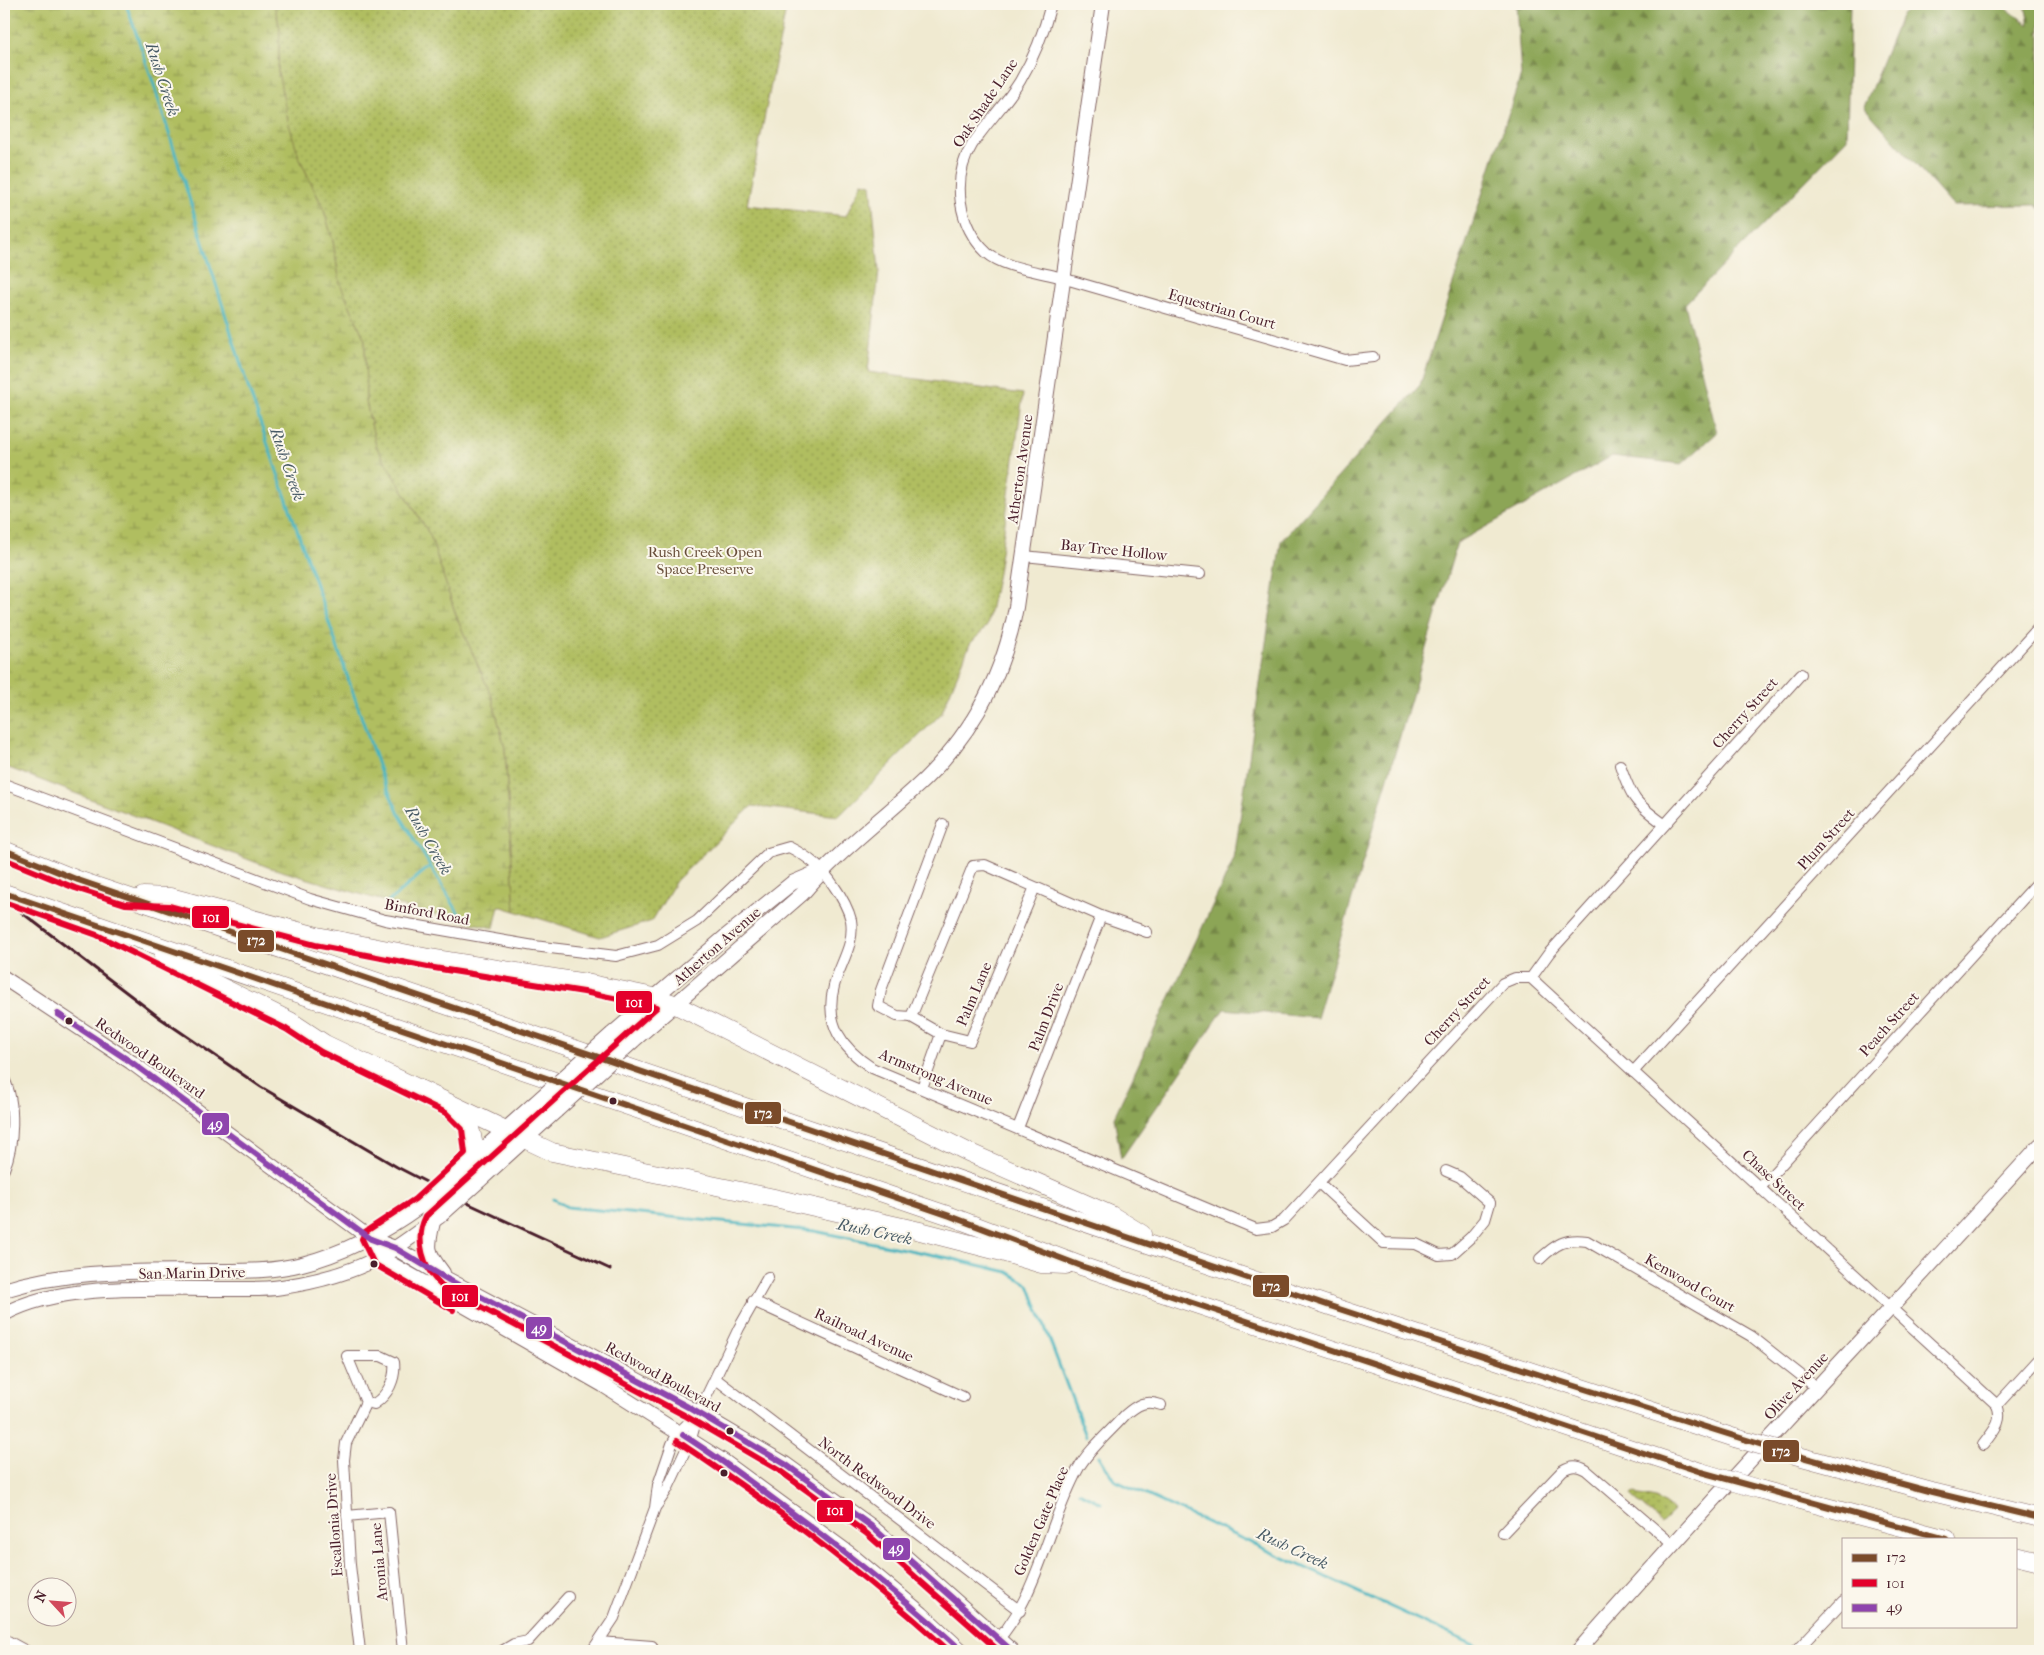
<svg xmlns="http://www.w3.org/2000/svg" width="2044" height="1655" font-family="'IM FELL French Canon',serif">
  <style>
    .forest { fill: url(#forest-firs); stroke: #6b6240 }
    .wetland { fill: url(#wetland-marsh); stroke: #7d6e46 }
    .park { fill: url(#park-dots); stroke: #7d6e46 }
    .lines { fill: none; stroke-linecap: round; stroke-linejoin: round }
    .stream { stroke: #45b4bf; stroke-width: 3 }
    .street-casing { stroke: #846665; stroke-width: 12 }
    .secondary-casing { stroke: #846665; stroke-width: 16 }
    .highway-casing { stroke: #846665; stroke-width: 19 }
    .street { stroke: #fff; stroke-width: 10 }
    .secondary { stroke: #fff; stroke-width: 14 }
    .highway { stroke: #fff; stroke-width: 18 }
    .rail { stroke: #4a1f2b; stroke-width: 3 }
    .secondary-bridge-casing { stroke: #846665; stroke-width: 16; stroke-linecap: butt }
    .highway-bridge-casing { stroke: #846665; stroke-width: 19; stroke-linecap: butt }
    .secondary-bridge { stroke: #fff; stroke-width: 14 }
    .highway-bridge { stroke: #fff; stroke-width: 18 }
    .bus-1-casing { stroke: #fbf7ec; stroke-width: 10 }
    .bus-2-casing { stroke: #fbf7ec; stroke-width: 10 }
    .bus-3-casing { stroke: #fbf7ec; stroke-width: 10 }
    .bus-1 { stroke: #7a4b2a; stroke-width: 6 }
    .bus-2 { stroke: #e4002b; stroke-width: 6 }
    .bus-3 { stroke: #8e44ad; stroke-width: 6 }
    .bus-dot { fill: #4a1f2b; stroke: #fbf7ec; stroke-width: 2 }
    .labels { text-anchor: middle; stroke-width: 4; stroke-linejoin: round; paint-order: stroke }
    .street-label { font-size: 15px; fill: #4a1f2b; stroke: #fbf7ec }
    .park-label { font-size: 15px; fill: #694f3b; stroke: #fbf7ec }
    .water-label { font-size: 16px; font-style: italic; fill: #485b66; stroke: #fbf7ec }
    .line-badge { stroke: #fbf7ec; stroke-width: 2 }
    .badge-label { font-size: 14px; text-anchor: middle; font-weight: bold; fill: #fff }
  </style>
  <defs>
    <pattern id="forest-firs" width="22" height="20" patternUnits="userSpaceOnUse" patternTransform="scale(1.25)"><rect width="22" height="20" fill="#8ca556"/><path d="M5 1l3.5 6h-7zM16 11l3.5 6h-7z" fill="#748647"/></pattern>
    <pattern id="wetland-marsh" width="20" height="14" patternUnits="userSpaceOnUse" patternTransform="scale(1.25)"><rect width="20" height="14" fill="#b0be60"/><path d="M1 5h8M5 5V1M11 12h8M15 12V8" fill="none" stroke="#919a4f"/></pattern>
    <pattern id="park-dots" width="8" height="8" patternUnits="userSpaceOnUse" patternTransform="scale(1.25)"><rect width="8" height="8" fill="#b0be60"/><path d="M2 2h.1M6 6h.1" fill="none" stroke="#919a4f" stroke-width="1.8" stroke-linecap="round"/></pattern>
  </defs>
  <rect width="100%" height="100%" fill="#fbf7ec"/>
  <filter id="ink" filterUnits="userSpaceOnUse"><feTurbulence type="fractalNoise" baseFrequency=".02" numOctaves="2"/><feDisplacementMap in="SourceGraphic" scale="10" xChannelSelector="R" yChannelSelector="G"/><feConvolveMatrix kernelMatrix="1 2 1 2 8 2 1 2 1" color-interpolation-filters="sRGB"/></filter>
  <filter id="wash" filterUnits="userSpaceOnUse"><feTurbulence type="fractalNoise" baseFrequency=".0096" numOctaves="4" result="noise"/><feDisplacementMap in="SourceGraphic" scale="20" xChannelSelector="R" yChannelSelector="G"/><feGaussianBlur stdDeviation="1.12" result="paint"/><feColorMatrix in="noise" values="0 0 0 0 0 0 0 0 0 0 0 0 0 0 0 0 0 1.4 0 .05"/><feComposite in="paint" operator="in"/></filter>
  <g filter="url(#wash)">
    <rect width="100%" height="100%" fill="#f0ead1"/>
    <g class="forest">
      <polygon points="1516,4 1850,4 1847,139 1685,304 1717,433 1682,464 1612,456 1457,543 1317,1018 1224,1009 1121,1159 1114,1117 1234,859 1281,541 1420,385 1521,75"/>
      <polygon points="1915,4 2000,4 2029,25 2025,4 2040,4 2040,209 2037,205 1953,206 1864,107 1901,16"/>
    </g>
    <polygon class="wetland" points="4,4 274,4 280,28 278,72 299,157 324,210 333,241 340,283 365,340 366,401 376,446 430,535 457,618 492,697 505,748 515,911 499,906 494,928 404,907 268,867 4,766"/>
    <g class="park">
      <polygon points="274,4 787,4 747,205 846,216 862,182 871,184 879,271 868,372 1023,394 998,573 987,626 970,644 941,714 839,816 752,806 676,881 652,921 600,937 515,911 505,748 492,697 457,618 430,535 376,446 366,401 365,340 340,283 333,241 324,210 299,157 288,121 278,72 280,28"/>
      <polygon points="1634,1494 1656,1498 1673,1511 1661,1523 1632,1497"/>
    </g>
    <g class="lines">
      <g class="stream">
        <polyline points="126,4 153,82 248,387 382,777 399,814 461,917"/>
        <polyline points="386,904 430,866"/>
        <polyline points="553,1199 567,1207 814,1231 949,1258 1008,1272 1029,1285 1086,1436"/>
        <polyline points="1099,1456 1114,1480 1487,1651"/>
        <polyline points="1079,1492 1101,1503"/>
      </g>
    </g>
  </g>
  <g filter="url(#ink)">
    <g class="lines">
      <g class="street-casing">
        <g id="street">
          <path d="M1051 4C1044 32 1035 56 1020 81 1006 104 986 123 972 145 951 179 958 226 987 253 1003 267 1035 271 1055 276L1345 360 1373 357"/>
          <polyline points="1024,556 1200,574"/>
          <path d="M1620 765C1632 799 1635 803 1664 824"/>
          <path d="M4 784 310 899 385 920 534 946 616 956 658 945 697 921 768 853 789 847C809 857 822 868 834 886 841 896 848 908 851 920 855 945 840 963 834 986 824 1024 842 1048 872 1068L1256 1229 1272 1227 1284 1220 1503 983 1515 978H1531L1549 953 1801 674"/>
          <polyline points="1035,887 970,1041 941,1034 911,1017 973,866 985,865 1101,916 1147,932"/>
          <path d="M1531 978 1997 1405C2004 1422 1993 1431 1983 1445"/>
          <polyline points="911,1017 897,1016 878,1006 881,990 943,824"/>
          <polyline points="1633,1072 2040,626"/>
          <path d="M4 1079C16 1102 14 1146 4 1169"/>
          <polyline points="922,1088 941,1034"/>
          <polyline points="1018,1128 1101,916"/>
          <polyline points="1319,1183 1384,1243 1416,1244 1439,1255 1452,1254 1471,1237 1485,1220 1490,1203 1460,1177 1446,1171"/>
          <polyline points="1760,1188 2040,880"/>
          <path d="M1540 1259C1556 1244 1565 1238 1587 1241L1751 1336 1817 1388"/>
          <polyline points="753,1301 963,1397"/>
          <polyline points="716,1379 1020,1611"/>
          <polyline points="1997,1405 2040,1358"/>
          <polyline points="657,1505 667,1490 691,1439 698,1414 739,1328 768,1277"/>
          <polyline points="347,1516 389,1512 403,1651"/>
          <path d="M1503 1533 1563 1470C1572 1465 1577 1465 1586 1470L1672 1544"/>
          <polyline points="4,1639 26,1651"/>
          <polyline points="600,1642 652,1646"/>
          <path d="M360 1651 350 1565 344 1460 346 1443 366 1402 347 1356H381L394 1362C396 1379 388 1395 374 1404L366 1402"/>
          <polyline points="502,1651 514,1644 528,1641 568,1597"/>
          <polyline points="592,1651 614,1618 655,1508 658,1485 672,1444 679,1432 698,1414"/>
          <path d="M987 1651C1037 1606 1046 1527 1078 1469 1088 1450 1111 1431 1125 1415 1137 1405 1146 1399 1161 1405"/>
          <polyline points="1796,1651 1843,1601"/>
        </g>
      </g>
      <g class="secondary-casing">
        <g id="secondary">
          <polyline points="4,978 131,1062 371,1239 395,1248 447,1279 688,1407 785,1464 871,1526 1012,1651"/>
          <polyline points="612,1034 725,937 792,883 820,871"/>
          <path d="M633 1041 802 894C838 851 884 818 925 779 973 732 1004 674 1016 607L1103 4"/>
          <polyline points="460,1170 534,1104"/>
          <polyline points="479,1181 556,1111"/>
          <path d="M433 1222C427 1248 426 1251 443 1273"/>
          <polyline points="371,1239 379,1257 603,1385 723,1461 850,1554 922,1614 962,1651"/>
          <path d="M4 1290C70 1269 139 1272 207 1271 239 1271 271 1272 302 1264 346 1253 384 1232 420 1206"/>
          <path d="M4 1314C64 1281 161 1290 229 1289 246 1289 265 1290 282 1287 316 1282 350 1273 380 1257 401 1246 420 1230 440 1216"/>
          <path d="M1578 1651C1729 1479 1887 1314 2040 1145"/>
        </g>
      </g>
      <g class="highway-casing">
        <g id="highway">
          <polyline points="4,850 78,880 1330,1306 1735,1438"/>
          <polyline points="4,893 950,1216 1084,1267 1701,1472"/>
          <polyline points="143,896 170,897 317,936 429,958 586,983 654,997 674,1004 968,1152 1111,1215 1142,1234"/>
          <polyline points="163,958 290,1021 325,1044 552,1152 779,1199 920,1231 998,1251 1041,1264 1066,1265"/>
          <path d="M455 1109C471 1124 474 1135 474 1157"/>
          <polyline points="1791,1454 1932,1492 2040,1518"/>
          <polyline points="1762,1490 1947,1539"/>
          <polyline points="2015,1556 2040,1562"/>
        </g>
      </g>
      <use href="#street" class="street"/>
      <use href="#secondary" class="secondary"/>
      <use href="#highway" class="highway"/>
      <polyline class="rail" points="4,899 160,1018 261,1087 397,1167 465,1202 610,1269"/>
      <g class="secondary-bridge-casing">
        <g id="secondary-bridge">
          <polyline points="534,1104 612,1034"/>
          <polyline points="556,1111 633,1041"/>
          <polyline points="420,1206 460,1170"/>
          <polyline points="440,1216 479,1181"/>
        </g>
      </g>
      <g class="highway-bridge-casing">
        <g id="highway-bridge">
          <polyline points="1735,1438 1791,1454"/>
          <polyline points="1701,1472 1762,1490"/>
        </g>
      </g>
      <use href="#secondary-bridge" class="secondary-bridge"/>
      <use href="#highway-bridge" class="highway-bridge"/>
      <g class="bus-1-casing">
        <g id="bus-1">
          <polyline points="4,850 78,880 1330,1306 1553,1379 1791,1454 1932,1492 2040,1518"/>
          <polyline points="4,893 950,1216 1084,1267 1701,1472 1946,1539"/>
        </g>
      </g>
      <g class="bus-2-casing">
        <g id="bus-2">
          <path d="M4 859 75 888 125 904 169 906 315 945 428 967 584 992 657 1007 426 1216C414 1240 423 1269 443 1287L684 1415 780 1471 866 1533 999 1651"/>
          <polyline points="4,902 97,935 286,1029 321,1052 446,1113 462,1129 465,1153 415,1199 365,1232 362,1239 374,1264 453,1310"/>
          <path d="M677 1441C772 1504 865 1574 949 1651"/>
        </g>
      </g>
      <g class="bus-3-casing">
        <g id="bus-3">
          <polyline points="58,1014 131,1062 371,1239 395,1248 447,1279 688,1407 785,1464 871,1526 1012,1651"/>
          <path d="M683 1435C719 1458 754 1484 788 1510 848 1554 907 1600 962 1651"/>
        </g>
      </g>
      <use href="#bus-1" class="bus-1"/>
      <use href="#bus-2" class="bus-2"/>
      <use href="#bus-3" class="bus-3"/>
    </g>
  </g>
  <g class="bus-dot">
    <circle cx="69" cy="1021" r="4.5"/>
    <circle cx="613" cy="1101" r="4.5"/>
    <circle cx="374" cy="1264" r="4.5"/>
    <circle cx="730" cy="1431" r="4.5"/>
    <circle cx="724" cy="1473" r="4.5"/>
  </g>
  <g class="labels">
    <g class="street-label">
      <text transform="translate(985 103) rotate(-56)" y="5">Oak Shade Lane</text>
      <text transform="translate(1222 309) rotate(16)" y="5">Equestrian Court</text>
      <text transform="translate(1020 469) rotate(-82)" y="5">Atherton Avenue</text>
      <text transform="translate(1114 550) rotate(6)" y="5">Bay Tree Hollow</text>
      <text transform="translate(1745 713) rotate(-48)" y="5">Cherry Street</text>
      <text transform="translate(1826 839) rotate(-48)" y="5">Plum Street</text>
      <text transform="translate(427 912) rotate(11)" y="5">Binford Road</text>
      <text transform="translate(717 946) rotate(-41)" y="5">Atherton Avenue</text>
      <text transform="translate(974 994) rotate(-67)" y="5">Palm Lane</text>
      <text transform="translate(1457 1011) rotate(-47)" y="5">Cherry Street</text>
      <text transform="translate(1046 1017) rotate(-69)" y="5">Palm Drive</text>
      <text transform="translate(1889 1024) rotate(-48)" y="5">Peach Street</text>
      <text transform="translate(150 1058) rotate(35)" y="5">Redwood Boulevard</text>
      <text transform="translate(936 1077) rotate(23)" y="5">Armstrong Avenue</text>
      <text transform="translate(1774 1180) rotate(43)" y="5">Chase Street</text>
      <text transform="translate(192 1273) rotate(-1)" y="5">San Marin Drive</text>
      <text transform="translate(1690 1283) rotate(30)" y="5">Kenwood Court</text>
      <text transform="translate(864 1335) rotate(25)" y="5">Railroad Avenue</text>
      <text transform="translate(663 1377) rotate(29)" y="5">Redwood Boulevard</text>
      <text transform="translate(1796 1386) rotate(-47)" y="5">Olive Avenue</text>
      <text transform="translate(877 1483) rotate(37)" y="5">North Redwood Drive</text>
      <text transform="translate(1041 1521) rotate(-67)" y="5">Golden Gate Place</text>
      <text transform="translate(334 1525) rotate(-94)" y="5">Escallonia Drive</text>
      <text transform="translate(379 1562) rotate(-95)" y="5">Aronia Lane</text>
    </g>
    <g class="park-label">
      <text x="705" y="557">Rush Creek Open<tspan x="705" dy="17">Space Preserve</tspan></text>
    </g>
    <g class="water-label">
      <text transform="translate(163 79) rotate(72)" y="6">Rush Creek</text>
      <text transform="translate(288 464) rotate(71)" y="6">Rush Creek</text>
      <text transform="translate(429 840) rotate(60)" y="6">Rush Creek</text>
      <text transform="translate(875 1231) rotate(12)" y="6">Rush Creek</text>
      <text transform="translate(1293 1548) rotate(25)" y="6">Rush Creek</text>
    </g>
  </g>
  <g class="line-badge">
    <rect x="191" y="905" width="39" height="24" rx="5" fill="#e4002b"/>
    <rect x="237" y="929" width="38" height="24" rx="5" fill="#7a4b2a"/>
    <rect x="615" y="990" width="38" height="24" rx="5" fill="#e4002b"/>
    <rect x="744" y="1101" width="38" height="24" rx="5" fill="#7a4b2a"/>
    <rect x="201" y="1112" width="29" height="24" rx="5" fill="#8e44ad"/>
    <rect x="1252" y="1274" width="38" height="24" rx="5" fill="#7a4b2a"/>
    <rect x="441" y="1284" width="38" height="24" rx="5" fill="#e4002b"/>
    <rect x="525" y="1316" width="28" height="24" rx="5" fill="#8e44ad"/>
    <rect x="1762" y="1439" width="38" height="24" rx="5" fill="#7a4b2a"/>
    <rect x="816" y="1499" width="38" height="24" rx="5" fill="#e4002b"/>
    <rect x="882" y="1537" width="29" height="24" rx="5" fill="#8e44ad"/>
  </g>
  <g class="badge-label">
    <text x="211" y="922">101</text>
    <text x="256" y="945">172</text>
    <text x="634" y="1007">101</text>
    <text x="763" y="1118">172</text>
    <text x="215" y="1129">49</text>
    <text x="1271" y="1291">172</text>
    <text x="460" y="1301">101</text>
    <text x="539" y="1333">49</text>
    <text x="1781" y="1456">172</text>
    <text x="835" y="1515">101</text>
    <text x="896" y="1553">49</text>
  </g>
  <rect width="2044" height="1655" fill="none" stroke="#fbf7ec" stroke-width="20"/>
  <rect x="1842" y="1538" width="175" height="90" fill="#fbf7ec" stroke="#b4a19f"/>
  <rect x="1852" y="1554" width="25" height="8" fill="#7a4b2a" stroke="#b4a19f"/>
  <text x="1886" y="1562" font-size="15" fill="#4a1f2b">172</text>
  <rect x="1852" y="1579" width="25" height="8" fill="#e4002b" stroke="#b4a19f"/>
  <text x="1886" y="1588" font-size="15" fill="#4a1f2b">101</text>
  <rect x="1852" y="1604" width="25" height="8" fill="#8e44ad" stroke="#b4a19f"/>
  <text x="1886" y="1612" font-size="15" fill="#4a1f2b">49</text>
  <g transform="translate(52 1602) rotate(296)"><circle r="24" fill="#fbf7ec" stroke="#b4a19f"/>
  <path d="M0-4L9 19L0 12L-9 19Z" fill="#d1495b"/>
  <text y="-8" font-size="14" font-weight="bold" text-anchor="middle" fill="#4a1f2b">N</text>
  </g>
</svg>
